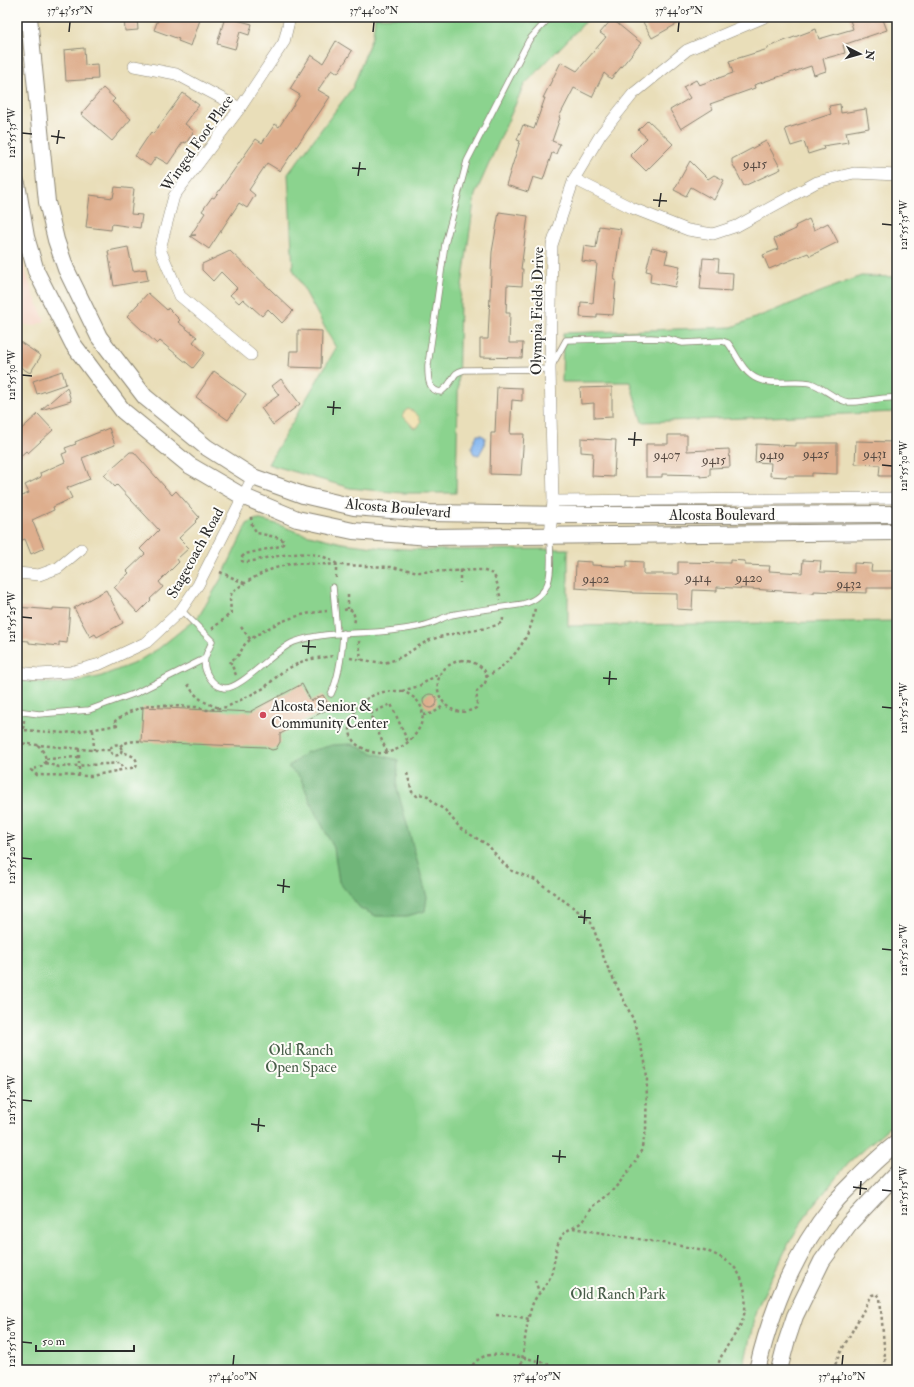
<svg xmlns="http://www.w3.org/2000/svg" width="914" height="1387" font-family="'IM FELL Double Pica',serif">
  <style>
    .built { fill: #f5d2c2 }
    .green { fill: #8bd38e; stroke: #5b7f5c }
    .forest { fill: #70b579; stroke: #4e7052 }
    .sand { fill: #eeda9e; stroke: #8c8264 }
    .water { fill: #83b5ef; stroke: #57708d }
    .building { fill: #deae8d }
    .lines { fill: none; stroke-linecap: round; stroke-linejoin: round }
    .lane-casing { stroke: #8a8472; stroke-width: 7 }
    .street-casing { stroke: #8a8472; stroke-width: 12 }
    .secondary-casing { stroke: #8a8472; stroke-width: 18 }
    .path { stroke: #8a8472; stroke-width: 2.5; stroke-dasharray: 3 3; stroke-linecap: butt }
    .lane { stroke: #fff; stroke-width: 5.5 }
    .street { stroke: #fff; stroke-width: 11 }
    .secondary { stroke: #fff; stroke-width: 16 }
    .ticks { fill: none; stroke: #2b2b2b; stroke-width: 1.5 }
    .poi-dot { fill: #d1495b; stroke: #fdfcf7; stroke-width: 1.5 }
    .labels { text-anchor: middle; stroke-width: 4; stroke-linejoin: round; paint-order: stroke }
    .number-label { font-size: 13px; fill: #584c44 }
    .street-label { font-size: 15px; fill: #2b2b2b; stroke: #fdfcf7 }
    .poi-label { font-size: 15px; fill: #2b2b2b; stroke: #fdfcf7; text-anchor: start }
    .park-label { font-size: 15px; fill: #485d49; stroke: #fdfcf7 }
    .neatline { fill: none; stroke: #2b2b2b; stroke-width: 1.5 }
    .ticks-label { font-size: 10px; text-anchor: middle; fill: #2b2b2b }
  </style>
  <rect width="100%" height="100%" fill="#fdfcf7"/>
  <filter id="ink" filterUnits="userSpaceOnUse"><feTurbulence type="fractalNoise" baseFrequency=".025" numOctaves="2"/><feDisplacementMap in="SourceGraphic" scale="8" xChannelSelector="R" yChannelSelector="G"/><feConvolveMatrix kernelMatrix="1 2 1 2 8 2 1 2 1" color-interpolation-filters="sRGB"/></filter>
  <filter id="wash" filterUnits="userSpaceOnUse"><feTurbulence type="fractalNoise" baseFrequency=".012" numOctaves="4" result="noise"/><feDisplacementMap in="SourceGraphic" scale="16" xChannelSelector="R" yChannelSelector="G"/><feGaussianBlur stdDeviation="0.9" result="paint"/><feColorMatrix in="noise" values="0 0 0 0 0 0 0 0 0 0 0 0 0 0 0 0 0 1.4 0 .05"/><feComposite in="paint" operator="in"/></filter>
  <g filter="url(#wash)">
    <rect width="100%" height="100%" fill="#e9deb9"/>
    <polygon class="built" points="17,245 32,291 45,321 34,326 17,324"/>
    <g class="green">
      <polygon points="375,17 590,17 524,85 475,195 460,300 456,493 402,493 350,488 268,464 336,348 293,269 288,174 353,87 373,34"/>
      <polygon points="861,276 897,277 897,412 642,422 630,382 562,382 563,333 732,327"/>
      <polygon points="257,519 277,524 297,532 342,543 383,548 429,550 568,549 568,626 897,621 897,1122 888,1128 848,1163 806,1215 789,1243 756,1310 743,1370 17,1370 17,680 49,683 67,683 99,677 135,663 158,649 199,616 221,579 247,524"/>
    </g>
    <polygon class="forest" points="352,744 372,753 398,760 397,788 427,897 425,911 407,916 376,916 360,908 339,882 334,848 314,810 300,777 288,767 307,752 333,745"/>
    <path class="sand" d="M408 409C414 411 420 416 421 422L418 427 414 428 403 416 404 412Z"/>
    <path class="water" d="M477 435H481L485 437 484 446 479 455 474 454C469 448 474 441 477 435Z"/>
    <g id="blocks">
      <g class="building">
        <polygon points="124,17 137,17 138,30 125,31"/>
        <polygon points="159,17 201,17 191,46 178,41 179,39 154,30"/>
        <polygon points="225,17 252,24 249,35 240,32 235,49 217,44"/>
        <polygon points="640,17 689,17 652,38"/>
        <polygon points="849,17 882,17 887,30 843,45 845,53 823,59 826,71 814,75 811,66 754,85 755,88 710,104 713,109 681,129 670,110 690,98 683,87 696,80 699,85 733,73 729,61 768,49 768,47 816,29 819,39 853,29"/>
        <polygon points="612,19 641,43 611,79 604,73 592,97 574,88 559,117 560,118 552,141 560,144 556,154 552,153 543,180 533,177 528,192 506,185 520,141 517,140 523,125 534,129 545,98 543,98 561,62 577,71 606,37 600,33"/>
        <polygon points="336,41 352,51 338,73 332,69 318,90 330,97 280,171 267,163 249,190 255,195 247,208 239,203 209,249 190,236 196,235 191,235 205,213 202,211 212,197 214,198 256,139 262,143 275,124 279,127 300,95 290,89 311,55 323,63"/>
        <polygon points="84,48 85,65 97,64 98,79 66,81 64,50"/>
        <polygon points="103,88 115,99 112,102 131,119 112,141 81,114"/>
        <polygon points="183,93 199,105 185,124 194,131 186,143 183,142 168,164 156,157 150,166 135,156 151,132 153,134"/>
        <polygon points="840,104 841,113 866,109 869,128 846,132 848,142 823,146 824,149 808,154 804,142 791,146 785,129 831,114 829,106"/>
        <polygon points="648,120 673,144 646,171 630,155 647,138 638,130"/>
        <polygon points="766,141 781,169 744,186 732,163 732,159"/>
        <polygon points="690,161 708,179 714,175 724,180 714,200 691,187 686,196 674,190"/>
        <polygon points="115,187 134,189 131,214 142,215 140,228 112,224 111,230 86,227 90,195 113,198"/>
        <polygon points="499,212 528,216 521,269 523,269 522,286 507,285 506,313 510,313 509,343 523,343 522,358 480,357 480,339 488,339 492,252"/>
        <polygon points="809,219 814,230 828,223 838,242 810,256 808,253 769,269 763,255 778,249 774,239 796,229 795,226"/>
        <polygon points="599,226 621,229 614,280 616,280 613,315 597,314 597,318 580,317 581,302 593,303 597,263 582,261 584,246 596,248"/>
        <polygon points="128,247 133,271 146,269 148,280 114,286 108,251"/>
        <polygon points="652,247 668,251 665,263 680,266 675,287 650,282 651,272 646,271"/>
        <polygon points="230,251 293,311 282,323 268,309 262,316 243,299 239,303 230,295 237,288 221,272 213,281 202,270 202,264"/>
        <polygon points="703,258 719,259 718,272 733,273 732,291 700,289"/>
        <polygon points="148,293 167,310 168,308 180,320 178,322 197,337 193,342 205,353 193,368 160,341 157,344 127,316"/>
        <polygon points="298,330 322,331 321,368 289,367 290,351 298,351"/>
        <polygon points="17,340 41,356 30,373 17,365"/>
        <polygon points="62,371 66,384 37,394 33,381"/>
        <polygon points="214,371 246,394 228,420 196,397"/>
        <polygon points="281,379 300,404 273,425 261,408 279,395 272,386"/>
        <polygon points="67,387 71,401 41,410"/>
        <polygon points="497,387 522,388 522,401 512,400 510,434 524,434 521,475 490,474 491,433 495,433"/>
        <polygon points="612,387 612,417 594,418 594,403 581,404 580,388"/>
        <polygon points="38,414 53,430 28,453 26,451 17,459 17,433"/>
        <polygon points="109,428 115,445 82,458 90,479 67,488 72,498 53,507 54,510 32,520 44,548 31,554 25,539 17,542 17,498 29,493 25,485 41,477 40,473 65,462 62,454 67,452 65,448 76,444 75,442"/>
        <polygon points="668,435 687,435 687,451 729,449 730,467 710,468 710,476 700,477 700,475 662,474 662,477 646,477 646,444 668,444"/>
        <polygon points="581,438 616,440 614,477 592,476 593,453 581,452"/>
        <polygon points="856,441 894,442 892,476 879,476 880,465 855,464"/>
        <polygon points="796,443 837,443 837,474 812,473 812,476 786,476 786,477 770,476 771,463 755,462 756,444 796,446"/>
        <polygon points="130,452 134,452 172,495 176,491 199,517 195,521 196,522 179,538 189,548 177,559 179,562 159,582 163,587 150,599 151,600 138,613 114,587 129,573 127,571 145,554 140,549 159,530 117,485 115,487 104,475"/>
        <polygon points="730,560 745,561 745,565 770,566 769,571 802,573 803,560 821,561 820,572 854,573 854,563 872,564 871,571 897,571 897,588 867,588 867,593 814,591 814,593 717,587 717,591 693,590 692,610 677,609 677,594 632,593 632,592 575,588 576,561 592,562 592,565 627,567 627,561 643,562 643,574 678,574 678,562 730,563"/>
        <polygon points="106,590 123,623 97,637 95,634 90,637 74,608"/>
        <polygon points="17,607 53,610 53,608 70,609 67,643 59,642 59,646 29,643 29,641 17,640"/>
        <polygon points="302,684 311,701 323,695 330,708 280,734 280,742 276,749 272,750 265,747 141,742 143,707 252,712 251,711"/>
        <circle cx="430" cy="701" r="7"/>
      </g>
    </g>
  </g>
  <g filter="url(#ink)">
    <use href="#blocks" fill-opacity="0" stroke="#8a8472" stroke-width="1"/>
    <g class="lines">
      <g class="lane-casing">
        <g id="lane">
          <path d="M550 17 529 40 467 161 445 244 428 365C428 376 427 391 441 392 444 389 447 387 449 384 455 376 453 373 464 370L550 369 566 340 651 338 668 339 683 343 722 341 728 343C736 353 740 367 751 375 767 388 792 379 810 383 824 387 834 400 848 402 865 403 881 396 897 398"/>
          <polyline points="333,587 337,633"/>
          <path d="M181 610 212 641C210 647 207 652 205 658 202 670 212 686 224 688 241 690 275 649 294 642 322 632 349 634 378 632 389 631 400 630 411 628 418 627 425 626 432 623 438 621 444 617 451 615 475 610 499 608 523 604 557 594 550 566 550 538"/>
          <path d="M331 694C340 675 342 653 343 633"/>
          <polyline points="17,711 39,714 89,710 136,693 204,659"/>
        </g>
      </g>
      <g class="street-casing">
        <g id="street">
          <polyline points="134,66 176,74 240,108"/>
          <polyline points="574,179 632,208 688,230 713,234 737,226 817,182 854,173 897,175"/>
          <polyline points="251,355 180,296 160,249 174,196 240,108 284,42 290,17"/>
          <polyline points="553,501 897,498"/>
          <polyline points="550,536 553,501 550,369 552,245 574,179 601,134 633,94 687,50 765,17"/>
          <polyline points="17,573 39,575 58,568 81,549"/>
          <polyline points="17,672 39,674 70,672 100,664 147,642 181,610 198,585 253,477"/>
        </g>
      </g>
      <g class="secondary-casing">
        <g id="secondary">
          <polyline points="29,17 47,202 56,240 66,269 99,337 145,397 206,447 253,477 303,495 354,507 427,513 566,515 709,515 897,514"/>
          <polyline points="17,184 26,237 36,271 73,344 123,411 189,465 242,496 297,519 353,531 430,537 897,532"/>
          <path d="M757 1370C771 1310 793 1255 832 1206 839 1196 849 1188 857 1179 870 1166 882 1154 897 1143"/>
          <polyline points="779,1370 786,1343 795,1316 822,1261 849,1224 897,1173"/>
        </g>
      </g>
      <g class="path">
        <path d="M251 517 252 525 257 533 280 538 284 541 283 544 280 546 245 554 242 557V561L244 562C251 562 258 560 265 558 290 554 317 548 338 565"/>
        <polyline points="460,570 460,583"/>
        <polyline points="220,572 244,583"/>
        <polyline points="336,578 336,565"/>
        <polyline points="348,595 348,609"/>
        <polyline points="344,610 348,609 353,611 355,619 354,625"/>
        <polyline points="241,627 251,640"/>
        <path d="M212 629 231 613 230 598 232 592C254 576 269 568 295 563L391 567 419 572 482 570 493 574 496 579 501 600"/>
        <polyline points="359,641 361,660"/>
        <path d="M350 658 383 663C402 660 414 647 430 640 436 638 442 636 448 635 459 632 494 629 502 622 503 620 503 619 503 616"/>
        <path d="M462 660C472 661 492 668 485 683 483 687 478 688 477 692 476 698 478 702 476 708 442 727 417 670 462 660Z"/>
        <path d="M236 675 230 661C234 659 237 657 240 653 242 650 243 646 246 643 270 624 297 613 327 611"/>
        <path d="M486 677C512 663 532 637 535 607"/>
        <path d="M188 684C195 698 206 704 220 708"/>
        <path d="M401 691C444 705 415 751 382 753 375 754 365 750 359 746 353 742 351 738 350 731 349 712 364 696 383 692 389 691 395 691 401 691Z"/>
        <polyline points="402,691 419,686 440,673"/>
        <path d="M423 715C433 714 438 711 444 704"/>
        <polyline points="24,720 23,730 65,733 101,728 117,725 115,721 129,712 149,705 196,707 207,710 227,707 264,688 282,672 291,667 303,661 317,658 334,656"/>
        <polyline points="93,730 94,750"/>
        <polyline points="17,743 92,750 110,750"/>
        <circle cx="116" cy="750" r="5.5"/>
        <path d="M38 745C43 751 49 758 43 766L31 770 37 775 91 776 136 767C140 757 129 754 121 752"/>
        <path d="M120 746C126 741 134 741 142 741"/>
        <polyline points="79,749 79,776"/>
        <polyline points="387,752 370,714 391,704 408,742"/>
        <polyline points="46,759 79,757"/>
        <polyline points="45,763 59,767 121,763 122,770"/>
        <polyline points="407,773 412,792 417,796 419,794 428,796 434,803 445,810 461,829 488,845 501,861 512,871 536,880 582,914 592,924 606,964 633,1019 637,1032 645,1062 647,1077 646,1130 641,1151 635,1162 620,1182 613,1190 593,1206 582,1222 573,1228"/>
        <polyline points="535,1280 539,1292"/>
        <polyline points="496,1315 515,1316 529,1319"/>
        <path d="M469 1370C473 1364 477 1359 485 1356 500 1351 548 1361 561 1370"/>
        <path d="M520 1370C525 1348 525 1324 533 1303 537 1294 546 1287 550 1277 557 1261 553 1234 573 1228L704 1250C715 1254 726 1259 734 1267 747 1282 749 1308 740 1326 732 1341 720 1352 717 1370"/>
        <polyline points="833,1370 839,1355 872,1295 877,1294 880,1297 886,1370"/>
      </g>
      <use href="#lane" class="lane"/>
      <use href="#street" class="street"/>
      <use href="#secondary" class="secondary"/>
    </g>
  </g>
  <path class="ticks" d="M69 32 70 22M373 32 374 22M678 32 679 22M22 133 32 134M51 136 65 138M57 144 59 130M352 168 366 169M358 176 360 162M653 200 667 201M659 207 661 193M882 224 892 225M22 375 32 376M327 407 341 408M333 415 334 401M628 439 642 440M634 446 635 432M882 465 892 466M22 617 32 618M302 646 316 647M308 654 309 640M603 678 617 679M609 685 610 671M882 707 892 708M22 858 32 859M277 885 290 887M283 893 284 879M578 917 591 918M584 924 585 910M882 949 892 950M22 1100 32 1101M251 1124 265 1126M258 1132 259 1118M552 1156 566 1157M559 1163 560 1150M853 1187 867 1189M882 1190 892 1191M860 1195 861 1181M22 1342 32 1343M233 1365 234 1355M537 1365 538 1355M842 1365 843 1355"/>
  <circle class="poi-dot" cx="263" cy="715" r="4"/>
  <g class="labels">
    <g class="number-label">
      <text x="755" y="168">9415</text>
      <text x="816" y="458">9425</text>
      <text x="875" y="458">9431</text>
      <text x="667" y="459">9407</text>
      <text x="772" y="459">9419</text>
      <text x="714" y="464">9415</text>
      <text x="698" y="582">9414</text>
      <text x="749" y="582">9420</text>
      <text x="596" y="583">9402</text>
      <text x="849" y="588">9432</text>
    </g>
    <g class="street-label">
      <text transform="translate(197 143) rotate(-55)" y="5">Winged Foot Place</text>
      <text transform="translate(537 311) rotate(-89)" y="5">Olympia Fields Drive</text>
      <text transform="translate(398 508) rotate(5)" y="5">Alcosta Boulevard</text>
      <text x="722" y="520">Alcosta Boulevard</text>
      <text transform="translate(195 553) rotate(-61)" y="5">Stagecoach Road</text>
    </g>
    <g class="poi-label">
      <text x="271" y="711">Alcosta Senior &amp;<tspan x="271" dy="17">Community Center</tspan></text>
    </g>
    <g class="park-label">
      <text x="301" y="1055">Old Ranch<tspan x="301" dy="17">Open Space</tspan></text>
      <text x="618" y="1299">Old Ranch Park</text>
    </g>
  </g>
  <rect width="914" height="1387" fill="none" stroke="#fdfcf7" stroke-width="44"/>
  <g transform="translate(860 54) rotate(96)" stroke="#fdfcf7" stroke-width="3" paint-order="stroke">
  <path d="M0-3L7 15L0 10L-7 15Z" fill="#2b2b2b"/>
  <text y="-6" font-size="11" font-weight="bold" text-anchor="middle" fill="#2b2b2b">N</text>
  </g>
  <path d="M36 1345v6h98v-6" fill="none" stroke="#2b2b2b" stroke-width="2"/>
  <text x="42" y="1345" font-size="12" fill="#2b2b2b" stroke="#fdfcf7" stroke-width="3" paint-order="stroke">50 m</text>
  <rect x="22" y="22" width="870" height="1343" class="neatline"/>
  <g class="ticks-label">
    <text x="70" y="14">37°43'55"N</text>
    <text x="374" y="14">37°44'00"N</text>
    <text x="679" y="14">37°44'05"N</text>
    <text transform="translate(11 133) rotate(-90)" y="4">121°55'35"W</text>
    <text transform="translate(903 225) rotate(-90)" y="4">121°55'35"W</text>
    <text transform="translate(11 375) rotate(-90)" y="4">121°55'30"W</text>
    <text transform="translate(903 466) rotate(-90)" y="4">121°55'30"W</text>
    <text transform="translate(11 617) rotate(-90)" y="4">121°55'25"W</text>
    <text transform="translate(903 708) rotate(-90)" y="4">121°55'25"W</text>
    <text transform="translate(11 858) rotate(-90)" y="4">121°55'20"W</text>
    <text transform="translate(903 950) rotate(-90)" y="4">121°55'20"W</text>
    <text transform="translate(11 1100) rotate(-90)" y="4">121°55'15"W</text>
    <text transform="translate(903 1191) rotate(-90)" y="4">121°55'15"W</text>
    <text transform="translate(11 1342) rotate(-90)" y="4">121°55'10"W</text>
    <text x="233" y="1380">37°44'00"N</text>
    <text x="537" y="1380">37°44'05"N</text>
    <text x="842" y="1380">37°44'10"N</text>
  </g>
</svg>
